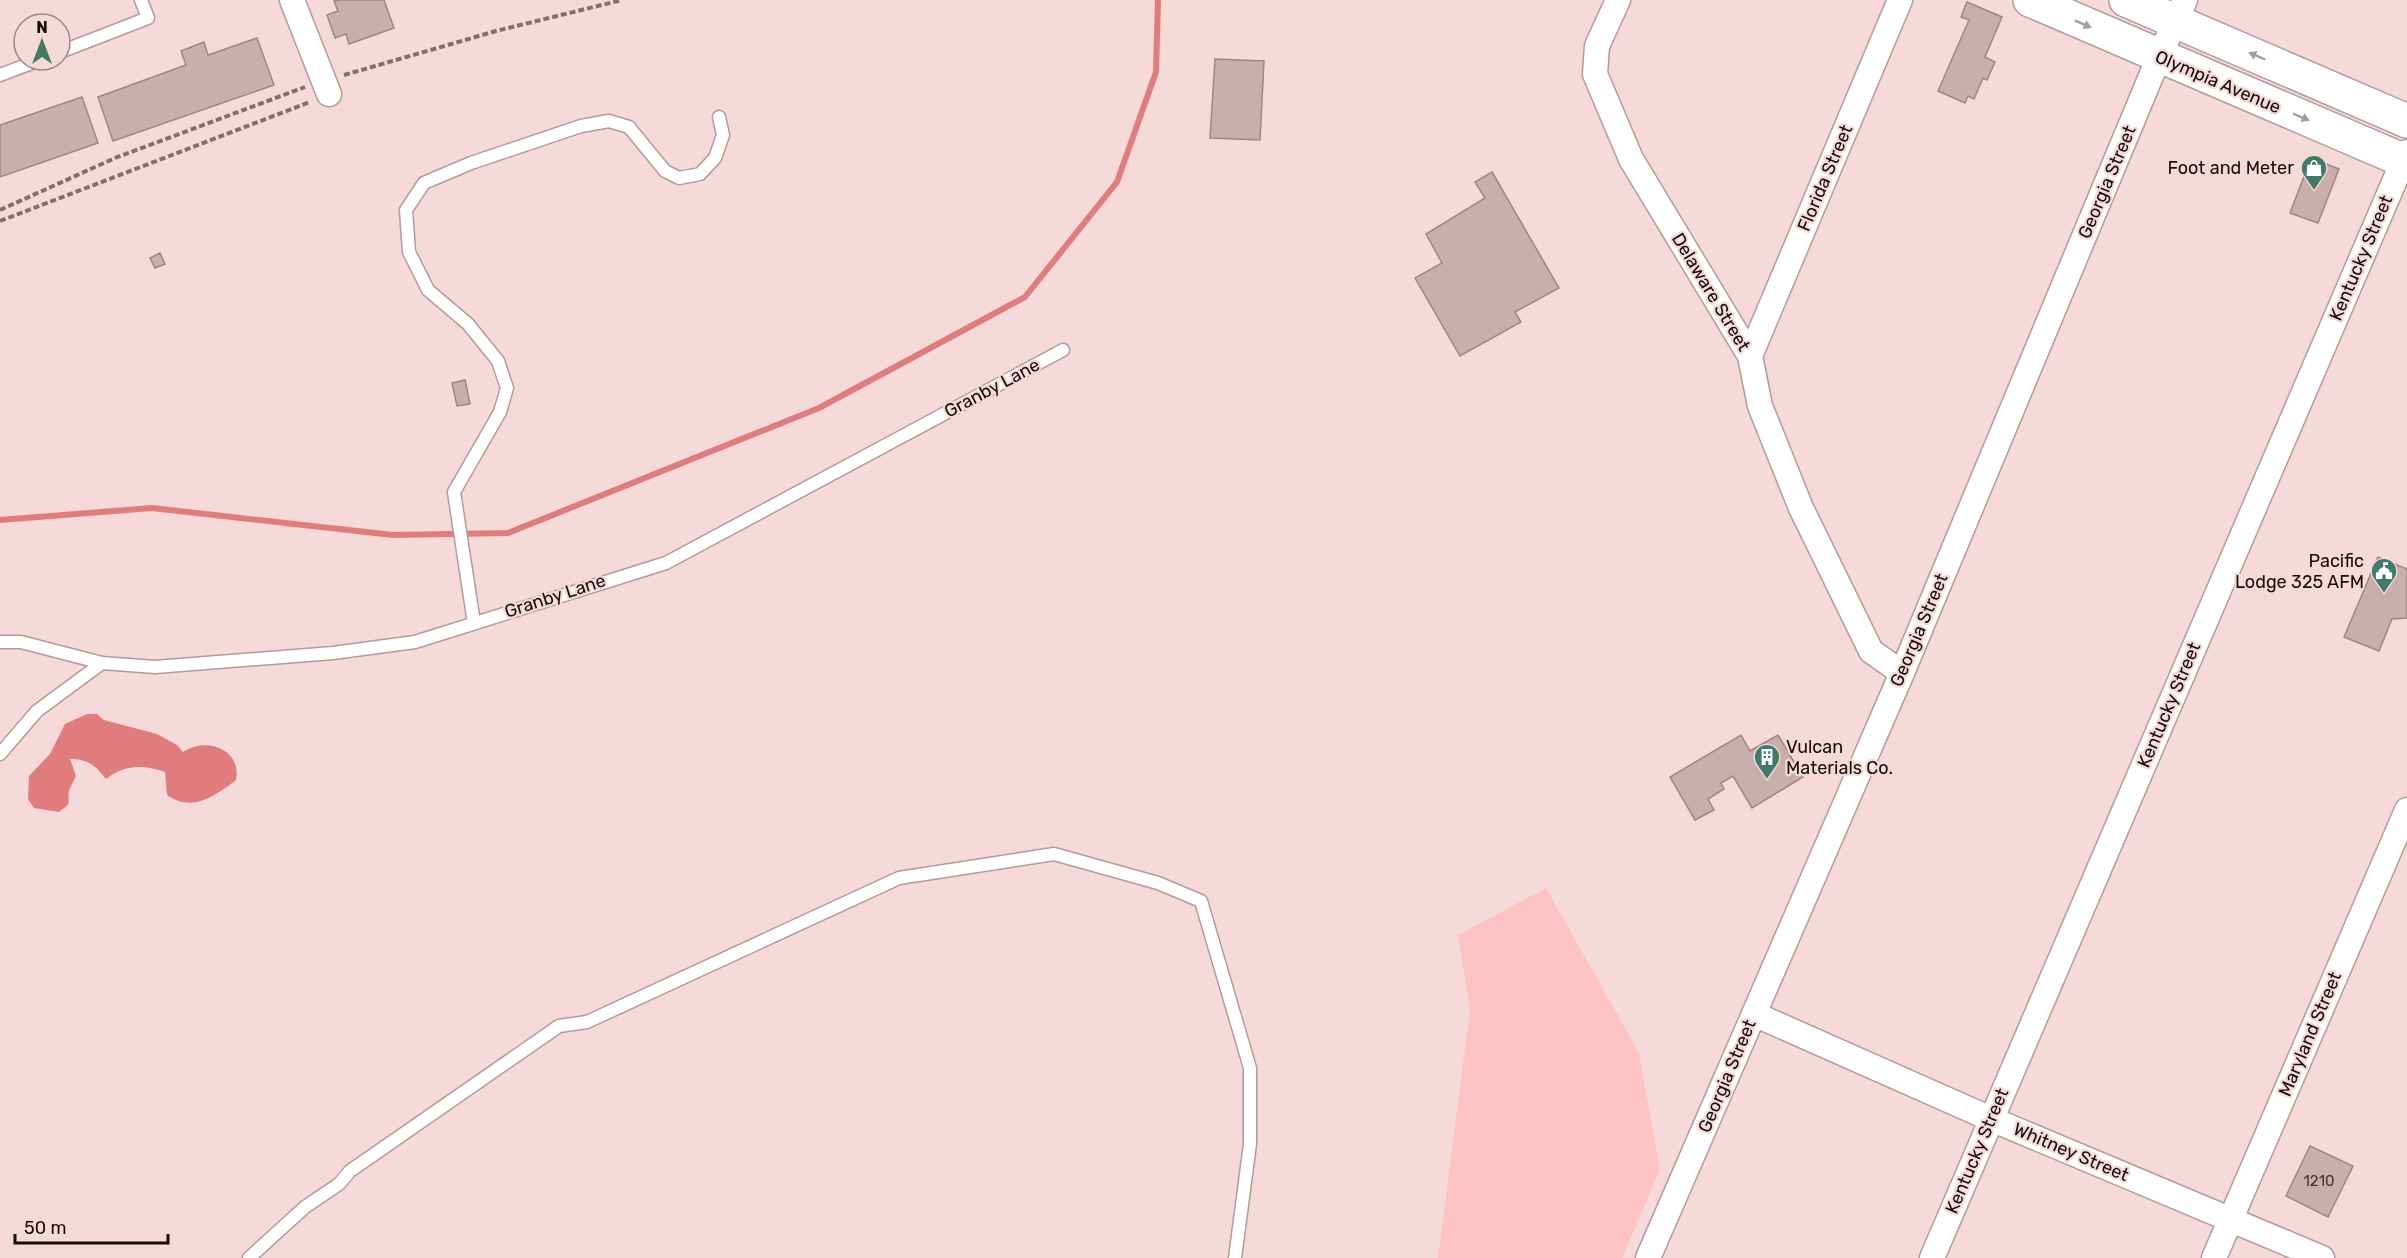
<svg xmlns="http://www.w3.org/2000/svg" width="2407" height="1258" font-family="Rubik,sans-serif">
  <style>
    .green { fill: #fcc3c2 }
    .water { fill: #e17c7d }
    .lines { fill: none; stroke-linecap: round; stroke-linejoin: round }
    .stream { stroke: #e17c7d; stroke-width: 6 }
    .building { fill: #c9aead; stroke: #9f8585; stroke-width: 1.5 }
    .lane-casing { stroke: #b49a99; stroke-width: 15 }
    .street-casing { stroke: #b49a99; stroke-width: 27 }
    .secondary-casing { stroke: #b49a99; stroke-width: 36 }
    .path { stroke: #816f6f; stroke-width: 4; stroke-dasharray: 6 3; stroke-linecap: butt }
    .lane { stroke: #fff; stroke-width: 12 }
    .street { stroke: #fff; stroke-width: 24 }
    .secondary { stroke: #fff; stroke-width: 33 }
    .oneway { fill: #a19e9e }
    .labels { text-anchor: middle; stroke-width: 4.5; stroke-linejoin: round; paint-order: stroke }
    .number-label { font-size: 15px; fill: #423434 }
    .street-label { font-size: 18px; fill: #150c0c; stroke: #f6dad9 }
    .poi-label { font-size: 18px; fill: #150c0c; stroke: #f6dad9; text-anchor: end }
  </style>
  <rect width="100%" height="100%" fill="#f6dad9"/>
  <polygon class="green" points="1546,888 1639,1053 1660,1170 1622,1258 1438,1258 1470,1010 1458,935"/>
  <path class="water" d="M87 714H97L104 720 157 734 177 745 183 752C206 736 242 749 236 780 215 796 192 813 167 795L165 772C143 765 125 764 106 779 95 765 88 759 70 759L76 776C74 781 70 787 69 791 67 805 73 802 59 812L34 808 28 799 29 776 50 754 65 724Z"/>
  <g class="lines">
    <polyline class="stream" points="0,520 152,508 393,535 508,533 819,408 1025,297 1117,182 1156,72 1158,0"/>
  </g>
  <g class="building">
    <polygon points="338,0 384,0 394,28 349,44 346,34 335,38 327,15 338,11 334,1"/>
    <polygon points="1967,2 2002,17 1985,57 1995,62 1987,80 1983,78 1974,99 1968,96 1965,103 1938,91 1969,20 1961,17"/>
    <polygon points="257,38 274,85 113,141 98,97 186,65 181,51 204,42 208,55"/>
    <polygon points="1215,59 1264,61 1260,140 1210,138"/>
    <polygon points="82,97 98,143 0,177 0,125"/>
    <polygon points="2311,158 2339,169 2318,223 2290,213"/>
    <polygon points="1492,172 1559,288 1515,312 1521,322 1460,356 1415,278 1442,263 1426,234 1485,198 1475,182"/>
    <polygon points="160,253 165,264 155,268 150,258"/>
    <polygon points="465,380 470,404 457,406 452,383"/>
    <polygon points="2378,557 2407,569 2407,618 2392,619 2379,651 2344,637"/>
    <polygon points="1741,735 1750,751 1778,735 1803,777 1752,808 1733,776 1721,783 1724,789 1708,799 1714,810 1695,820 1670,777"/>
    <polygon points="2310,1146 2353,1166 2328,1217 2286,1196"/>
  </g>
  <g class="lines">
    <g class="lane-casing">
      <g id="lane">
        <polyline points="60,52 148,18 141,0"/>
        <polyline points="0,75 40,60"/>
        <polyline points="474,623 454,492 500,412 507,388 498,361 468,324 428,290 409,252 406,210 424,183 471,163 581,126 609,121 629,127 665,171 679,178 700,174 715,158 723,135 719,117"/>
        <polyline points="0,642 21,642 102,663 155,667 333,653 415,642 666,563 1063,350"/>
        <polyline points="0,754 37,711 102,663"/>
        <polyline points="249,1258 305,1207 339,1184 350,1171 559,1026 587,1022 899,878 1054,854 1158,883 1201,901 1250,1068 1250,1144 1235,1258"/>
      </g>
    </g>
    <g class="street-casing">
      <g id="street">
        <polyline points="292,0 329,94"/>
        <polyline points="1618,0 1597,46 1595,74 1631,159 1750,356 1760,406 1801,508 1871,651 1902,673"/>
        <polyline points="1750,356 1900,0"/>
        <polyline points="1754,1014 1991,1119 2322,1258"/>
        <polyline points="1648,1258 1902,673 2159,57 2185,0"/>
        <polyline points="1932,1258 2407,152"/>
        <polyline points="2214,1258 2407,810"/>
      </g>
    </g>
    <g class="secondary-casing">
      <g id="secondary">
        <polyline points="2030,0 2407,162"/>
        <polyline points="2126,0 2407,121"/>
      </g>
    </g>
    <g class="path">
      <polyline points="344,75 496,31 622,0"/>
      <polyline points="0,210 115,158 305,87"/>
      <polyline points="0,221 310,102"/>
    </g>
    <use href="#lane" class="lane"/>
    <use href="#street" class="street"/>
    <use href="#secondary" class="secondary"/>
  </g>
  <defs><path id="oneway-solid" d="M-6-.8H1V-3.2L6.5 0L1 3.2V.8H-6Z" transform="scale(1.5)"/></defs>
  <g class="oneway">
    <use href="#oneway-solid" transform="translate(2083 24) rotate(24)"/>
    <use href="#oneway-solid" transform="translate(2257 56) rotate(-157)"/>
    <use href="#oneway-solid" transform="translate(2301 117) rotate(23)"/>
  </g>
  <defs>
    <g id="shop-pin" transform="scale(1.35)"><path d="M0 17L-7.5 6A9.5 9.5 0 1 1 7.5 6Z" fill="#3e7b68" stroke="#f6dad9"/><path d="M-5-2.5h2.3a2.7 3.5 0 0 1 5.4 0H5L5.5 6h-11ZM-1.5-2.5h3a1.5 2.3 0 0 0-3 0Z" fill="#fff"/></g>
    <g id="civic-pin" transform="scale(1.35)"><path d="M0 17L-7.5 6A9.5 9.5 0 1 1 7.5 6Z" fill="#3e7b68" stroke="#f6dad9"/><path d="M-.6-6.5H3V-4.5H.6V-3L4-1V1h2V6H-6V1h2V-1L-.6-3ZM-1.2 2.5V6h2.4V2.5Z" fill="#fff"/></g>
    <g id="building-pin" transform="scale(1.35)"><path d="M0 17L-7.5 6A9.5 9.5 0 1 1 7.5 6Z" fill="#3e7b68" stroke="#f6dad9"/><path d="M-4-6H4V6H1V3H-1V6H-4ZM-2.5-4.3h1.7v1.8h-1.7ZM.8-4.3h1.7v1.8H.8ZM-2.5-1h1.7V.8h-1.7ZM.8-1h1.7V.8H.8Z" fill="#fff"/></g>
  </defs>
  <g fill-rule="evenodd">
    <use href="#shop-pin" x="2314" y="168"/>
    <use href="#civic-pin" x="2384" y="571"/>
    <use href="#building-pin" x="1767" y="757"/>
  </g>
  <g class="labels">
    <g class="number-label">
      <text x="2319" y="1186">1210</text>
    </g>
    <g class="street-label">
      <text transform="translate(2218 82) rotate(23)" y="6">Olympia Avenue</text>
      <text transform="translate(1825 178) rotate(-67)" y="6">Florida Street</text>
      <text transform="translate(2107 182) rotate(-67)" y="6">Georgia Street</text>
      <text transform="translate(2361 258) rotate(-67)" y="6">Kentucky Street</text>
      <text transform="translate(1711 292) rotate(59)" y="6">Delaware Street</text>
      <text transform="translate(992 388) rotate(-28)" y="6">Granby Lane</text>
      <text transform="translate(555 596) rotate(-18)" y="6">Granby Lane</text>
      <text transform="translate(1919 630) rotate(-67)" y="6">Georgia Street</text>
      <text transform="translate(2169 705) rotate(-67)" y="6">Kentucky Street</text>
      <text transform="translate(2310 1034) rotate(-67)" y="6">Maryland Street</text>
      <text transform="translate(1727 1076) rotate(-67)" y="6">Georgia Street</text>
      <text transform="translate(1977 1151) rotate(-67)" y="6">Kentucky Street</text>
      <text transform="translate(2071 1152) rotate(23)" y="6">Whitney Street</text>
    </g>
    <g class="poi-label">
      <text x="2294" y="174">Foot and Meter</text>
      <text x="2364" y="567">Pacific<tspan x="2364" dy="21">Lodge 325 AFM</tspan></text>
      <text x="1786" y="753" text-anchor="start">Vulcan<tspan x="1786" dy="21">Materials Co.</tspan></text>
    </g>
  </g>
  <g transform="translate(42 42)"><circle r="28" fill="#f6dad9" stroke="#9c8887" stroke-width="1.5"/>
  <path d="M0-4.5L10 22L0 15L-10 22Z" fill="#3e7b68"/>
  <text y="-9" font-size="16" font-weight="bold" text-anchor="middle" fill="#150c0c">N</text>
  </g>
  <path d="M15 1234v9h153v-9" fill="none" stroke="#150c0c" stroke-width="3"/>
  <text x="24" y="1234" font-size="18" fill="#150c0c" stroke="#f6dad9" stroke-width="4.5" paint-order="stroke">50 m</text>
</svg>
